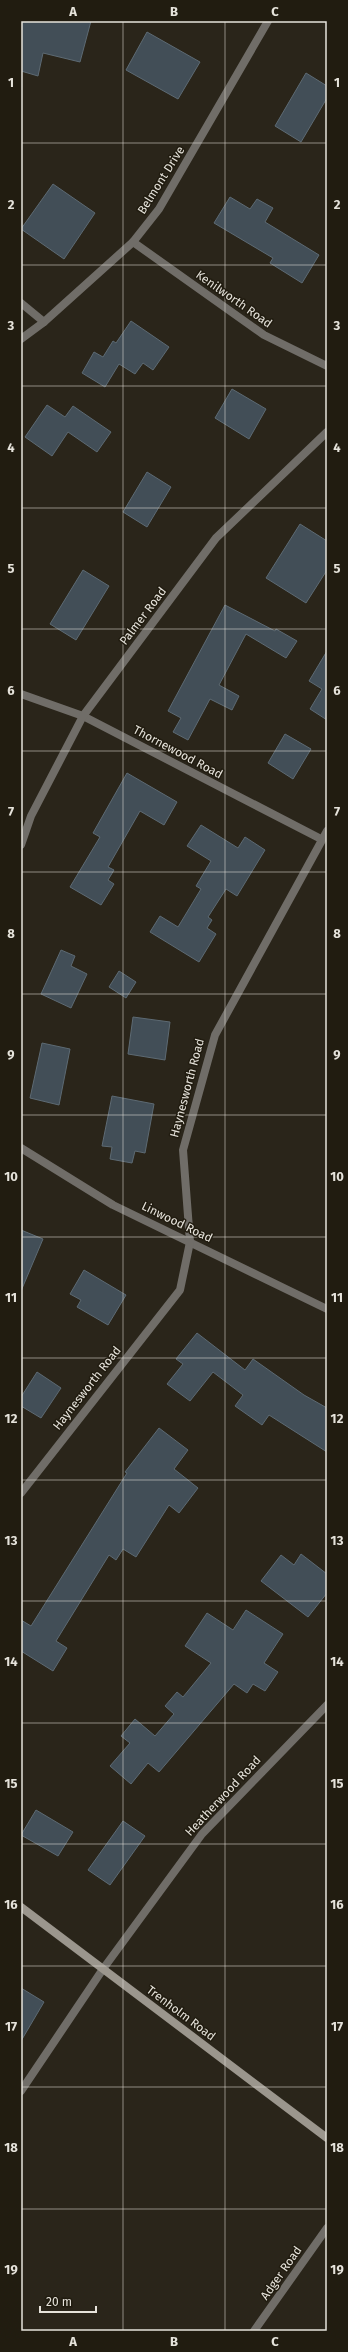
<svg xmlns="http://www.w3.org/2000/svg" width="348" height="2352" font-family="'Fira Sans',sans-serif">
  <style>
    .building { fill: #424e57; stroke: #5d6a73 }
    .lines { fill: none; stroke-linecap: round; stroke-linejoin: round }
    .minor { stroke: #706d68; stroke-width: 8 }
    .secondary { stroke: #9b968d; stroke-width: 8 }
    .grid { fill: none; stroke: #e6e3db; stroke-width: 1; stroke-opacity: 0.55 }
    .labels { text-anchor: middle; stroke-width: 3; stroke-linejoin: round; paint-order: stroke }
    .street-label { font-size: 12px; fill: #e6e3db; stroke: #211c10 }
    .neatline { fill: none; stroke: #e6e3db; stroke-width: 1.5 }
    .grid-label { font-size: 13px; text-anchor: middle; font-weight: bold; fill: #e6e3db }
  </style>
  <rect width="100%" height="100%" fill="#2a251a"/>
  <g class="building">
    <polygon points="21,21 91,21 80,62 43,53 38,76 21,71"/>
    <polygon points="147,32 200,62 178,99 126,70"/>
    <polygon points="306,73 327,86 327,98 301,142 275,126"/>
    <polygon points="53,184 95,213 64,259 21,229"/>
    <polygon points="230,197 250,209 257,199 273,208 265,222 319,255 302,283 270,263 273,258 214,223"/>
    <polygon points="131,321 169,347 153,370 143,363 135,374 119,364 105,387 82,373 94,352 103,357 113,341 116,343"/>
    <polygon points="232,389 266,409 249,439 215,418"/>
    <polygon points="47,405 65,417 73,406 111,432 97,452 68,432 52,456 25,437"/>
    <polygon points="147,472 171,487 147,527 123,512"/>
    <polygon points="300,524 327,541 327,570 306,603 266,578"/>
    <polygon points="83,570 109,586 76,640 50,624"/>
    <polygon points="225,605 275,631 276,629 297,641 286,658 246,634 219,685 239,696 232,710 210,699 188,740 173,732 181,718 168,711"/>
    <polygon points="327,651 327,720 310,709 322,689 309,681"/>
    <polygon points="285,734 311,749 293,779 268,763"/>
    <polygon points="127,773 177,802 164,825 140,811 108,867 114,870 108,880 114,884 101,905 70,887 100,837 93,833"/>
    <polygon points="201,825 238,848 245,837 265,850 237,896 226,889 208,917 212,920 207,928 216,934 199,962 150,932 160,916 178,927 201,889 196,886 211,861 187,846"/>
    <polygon points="61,950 75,956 71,966 87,974 71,1008 41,994"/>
    <polygon points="119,971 136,982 126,998 109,987"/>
    <polygon points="133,1017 170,1022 165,1060 128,1054"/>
    <polygon points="42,1043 70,1049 59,1105 30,1098"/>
    <polygon points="112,1096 154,1104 145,1153 135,1151 132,1163 110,1159 112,1147 102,1146"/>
    <polygon points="21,1230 43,1239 21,1291"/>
    <polygon points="84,1270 126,1295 108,1325 77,1307 81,1300 70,1294"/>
    <polygon points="197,1333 245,1370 253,1359 304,1395 327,1408 327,1452 269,1415 262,1425 235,1406 243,1395 213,1372 190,1401 167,1384 183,1364 176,1359"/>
    <polygon points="37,1372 61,1388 41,1418 21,1406 21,1397"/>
    <polygon points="159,1428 188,1450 174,1469 198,1488 179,1513 169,1505 136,1557 123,1549 116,1560 109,1555 56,1641 67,1648 53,1671 21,1651 21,1620 31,1626 127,1473 125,1472"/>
    <polygon points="301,1554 327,1574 327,1593 308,1617 261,1581 281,1555 294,1565"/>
    <polygon points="246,1610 283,1634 264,1663 278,1672 265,1691 253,1684 247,1693 234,1684 159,1772 148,1763 131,1784 110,1766 130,1743 121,1736 135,1719 155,1736 174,1714 165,1706 177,1692 183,1697 211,1663 185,1646 207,1613 233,1630"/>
    <polygon points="36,1810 73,1832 58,1856 21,1835"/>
    <polygon points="123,1821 145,1836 110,1885 88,1870"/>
    <polygon points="21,1988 44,2002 21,2041"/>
  </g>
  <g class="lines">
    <g class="minor">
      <polyline points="133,242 264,335 327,366"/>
      <polyline points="21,303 44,322"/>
      <polyline points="21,339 44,322 133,242 159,209 268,21"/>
      <polyline points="21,694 83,716 321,839"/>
      <polyline points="21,845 31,816 83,716 216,538 327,432"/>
      <polyline points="21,1148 113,1205 327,1309"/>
      <polyline points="21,1493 180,1290 190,1242 183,1150 215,1035 327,831"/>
      <polyline points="21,2091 103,1969 202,1834 327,1705"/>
      <polyline points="254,2331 327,2228"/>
    </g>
    <polyline class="secondary" points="21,1907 327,2138"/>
  </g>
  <path class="grid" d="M123 21V2331M225 21V2331M21 143H327M21 265H327M21 386H327M21 508H327M21 629H327M21 751H327M21 872H327M21 994H327M21 1115H327M21 1237H327M21 1358H327M21 1480H327M21 1601H327M21 1723H327M21 1844H327M21 1966H327M21 2087H327M21 2209H327"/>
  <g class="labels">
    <g class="street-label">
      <text transform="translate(161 180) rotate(-58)" y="4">Belmont Drive</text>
      <text transform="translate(234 299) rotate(35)" y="4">Kenilworth Road</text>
      <text transform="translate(143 616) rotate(-53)" y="4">Palmer Road</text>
      <text transform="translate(178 752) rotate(28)" y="4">Thornewood Road</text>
      <text transform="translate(187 1088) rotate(-75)" y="4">Haynesworth Road</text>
      <text transform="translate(177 1222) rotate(26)" y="4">Linwood Road</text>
      <text transform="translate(87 1388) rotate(-52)" y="4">Haynesworth Road</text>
      <text transform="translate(223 1796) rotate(-47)" y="4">Heatherwood Road</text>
      <text transform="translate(181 2013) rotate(37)" y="4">Trenholm Road</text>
      <text transform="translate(281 2273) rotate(-55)" y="4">Adger Road</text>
    </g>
  </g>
  <rect width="348" height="2352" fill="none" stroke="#211c10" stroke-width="44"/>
  <path d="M40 2306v6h56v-6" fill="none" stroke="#e6e3db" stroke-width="2"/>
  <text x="46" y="2306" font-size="12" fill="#e6e3db" stroke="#211c10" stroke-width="3" paint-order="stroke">20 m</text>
  <rect x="22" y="22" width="304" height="2308" class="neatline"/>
  <g class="grid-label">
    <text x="73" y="16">A</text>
    <text x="174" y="16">B</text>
    <text x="275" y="16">C</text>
    <text x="11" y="87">1</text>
    <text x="337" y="87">1</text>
    <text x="11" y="209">2</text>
    <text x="337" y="209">2</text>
    <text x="11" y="330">3</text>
    <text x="337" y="330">3</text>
    <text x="11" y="452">4</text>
    <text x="337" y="452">4</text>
    <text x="11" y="573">5</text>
    <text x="337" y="573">5</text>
    <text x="11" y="695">6</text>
    <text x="337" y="695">6</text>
    <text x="11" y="816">7</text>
    <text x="337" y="816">7</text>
    <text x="11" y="938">8</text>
    <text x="337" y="938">8</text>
    <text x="11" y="1059">9</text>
    <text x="337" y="1059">9</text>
    <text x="11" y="1181">10</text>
    <text x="337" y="1181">10</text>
    <text x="11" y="1302">11</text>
    <text x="337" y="1302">11</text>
    <text x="11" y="1423">12</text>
    <text x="337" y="1423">12</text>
    <text x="11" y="1545">13</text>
    <text x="337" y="1545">13</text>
    <text x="11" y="1666">14</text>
    <text x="337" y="1666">14</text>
    <text x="11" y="1788">15</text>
    <text x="337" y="1788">15</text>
    <text x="11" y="1909">16</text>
    <text x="337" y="1909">16</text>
    <text x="11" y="2031">17</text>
    <text x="337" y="2031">17</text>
    <text x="11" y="2152">18</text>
    <text x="337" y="2152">18</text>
    <text x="11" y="2274">19</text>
    <text x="337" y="2274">19</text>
    <text x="73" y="2346">A</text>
    <text x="174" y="2346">B</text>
    <text x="275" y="2346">C</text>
  </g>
</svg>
